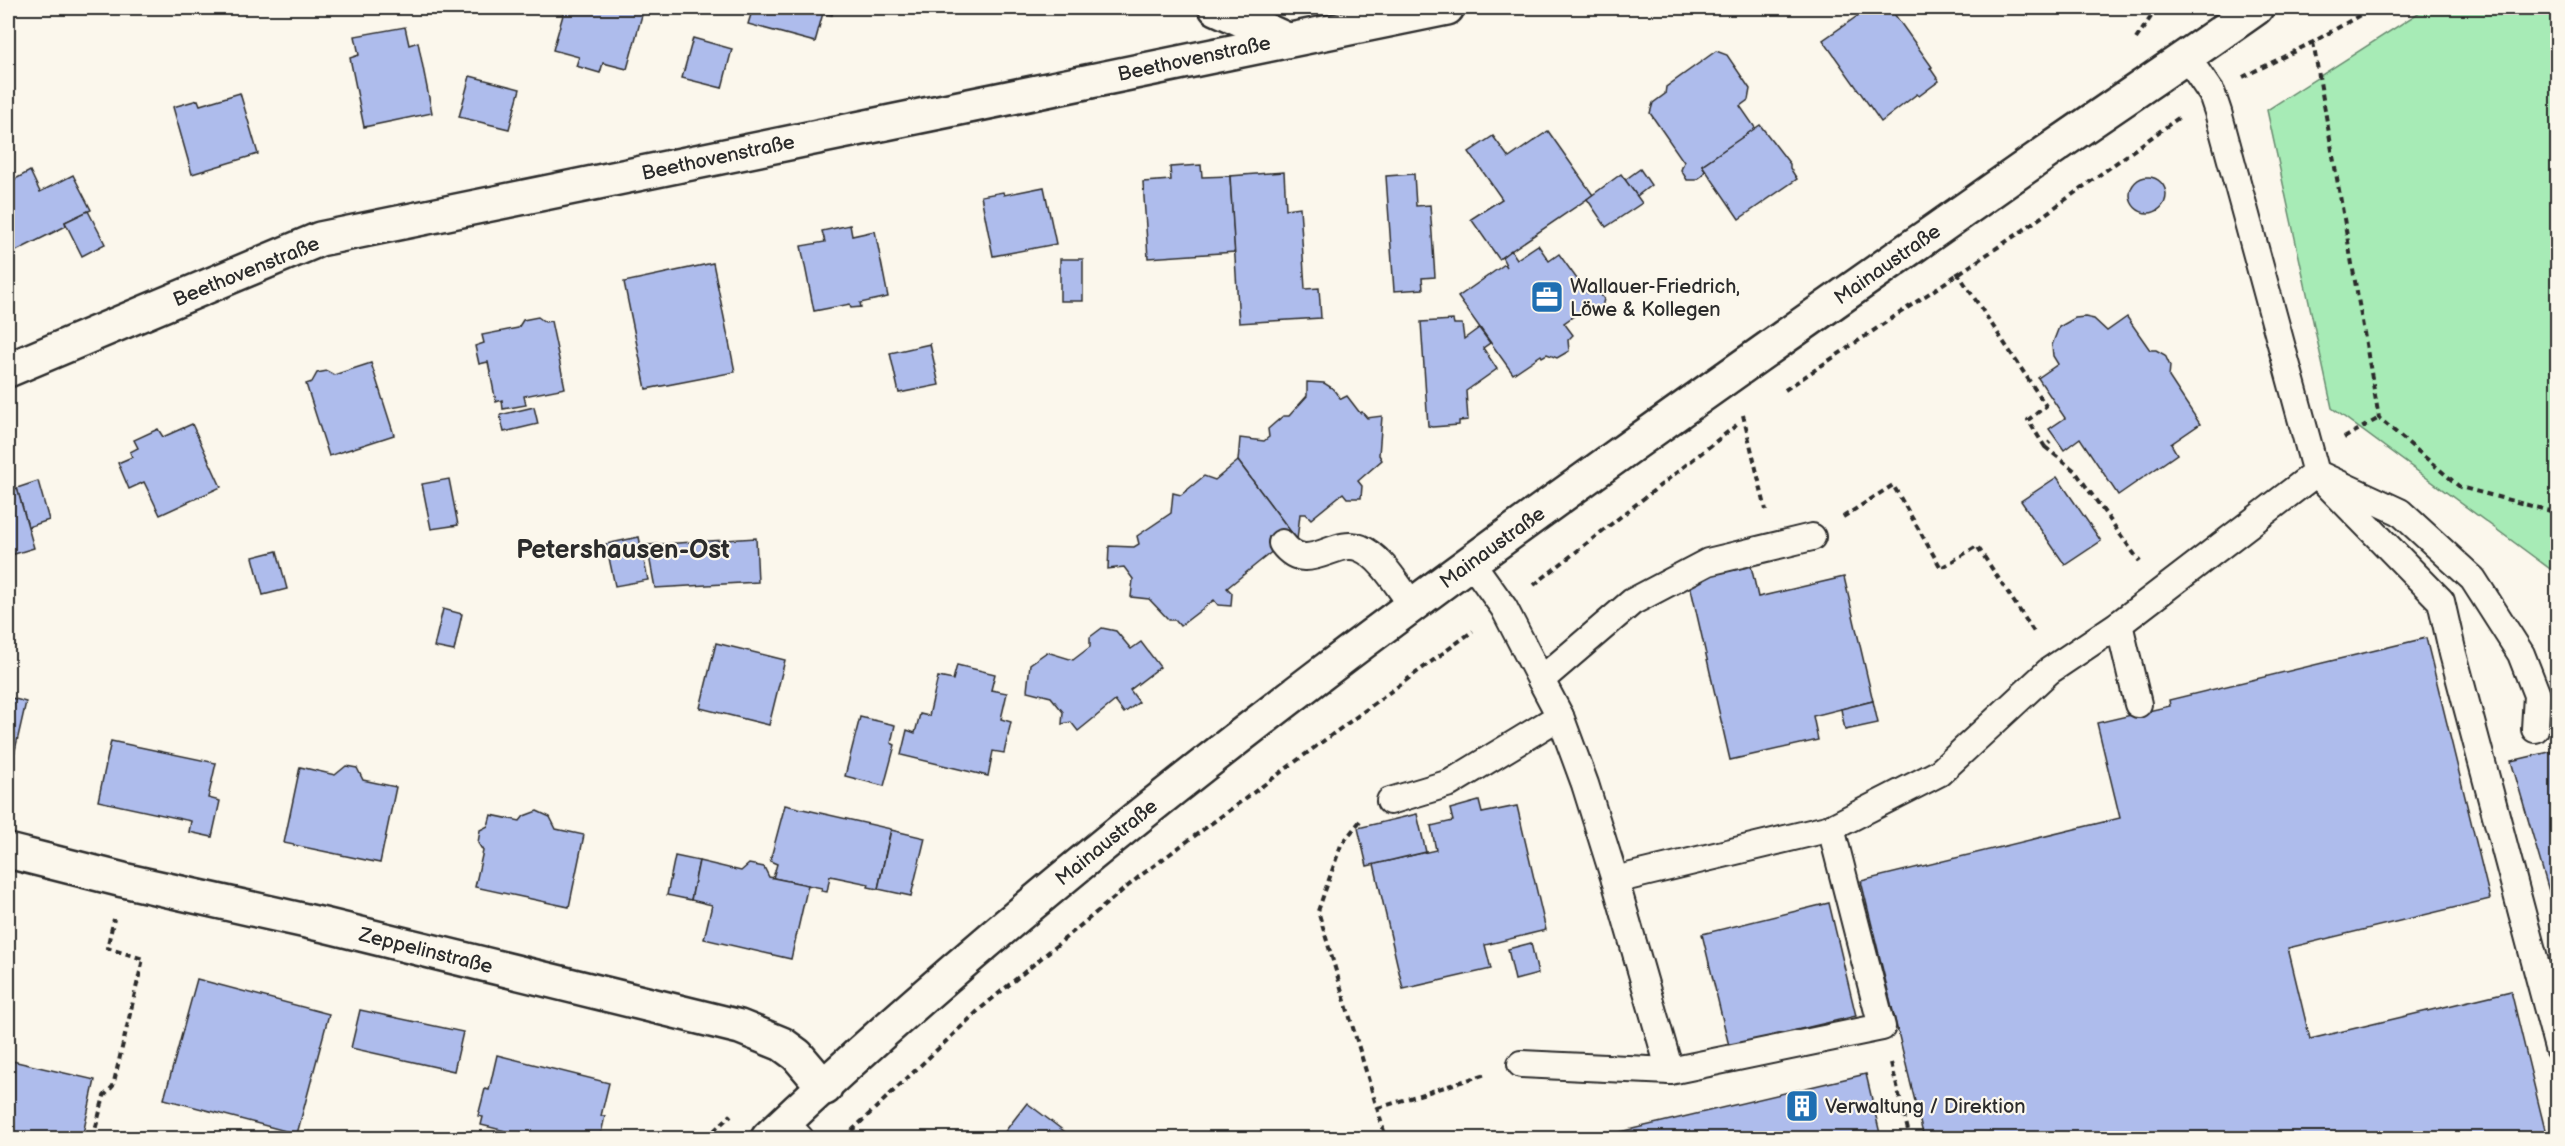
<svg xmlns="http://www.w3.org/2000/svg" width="2565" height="1146" font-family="'Balsamiq Sans',sans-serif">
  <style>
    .green { fill: #a7ebb6; stroke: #698b70; stroke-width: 1.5 }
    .building { fill: #aebcec; stroke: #2b2b2b; stroke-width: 1.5 }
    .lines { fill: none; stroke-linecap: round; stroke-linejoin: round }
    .lane-casing { stroke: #2b2b2b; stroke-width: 30 }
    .street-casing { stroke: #2b2b2b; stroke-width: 38 }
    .primary-casing { stroke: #2b2b2b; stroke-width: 38 }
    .path { stroke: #2b2b2b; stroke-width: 4; stroke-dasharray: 6 4.5; stroke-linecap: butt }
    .lane { stroke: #fbf7ec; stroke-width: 26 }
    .street { stroke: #fbf7ec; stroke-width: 33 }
    .primary { stroke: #fbf7ec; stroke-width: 33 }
    .labels { text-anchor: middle; stroke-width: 4.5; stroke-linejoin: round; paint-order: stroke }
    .street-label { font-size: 20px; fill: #2b2b2b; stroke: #fbf7ec }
    .poi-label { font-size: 20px; fill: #2b2b2b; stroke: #fbf7ec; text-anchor: start }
    .district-label { font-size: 26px; font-weight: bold; fill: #2b2b2b; stroke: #fbf7ec }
  </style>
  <rect width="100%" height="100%" fill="#fbf7ec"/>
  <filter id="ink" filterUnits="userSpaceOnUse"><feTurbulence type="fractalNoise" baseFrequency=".0167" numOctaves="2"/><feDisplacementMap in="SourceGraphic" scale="12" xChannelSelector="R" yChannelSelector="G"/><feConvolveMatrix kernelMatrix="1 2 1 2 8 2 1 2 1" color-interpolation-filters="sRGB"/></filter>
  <g filter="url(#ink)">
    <polygon class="green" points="2426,8 2557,8 2557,574 2332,408 2267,110"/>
    <g class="building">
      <polygon points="565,8 644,8 627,69 603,63 600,73 576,66 579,57 553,50"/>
      <polygon points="753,8 834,8 832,15 823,13 815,42 748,24"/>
      <polygon points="1869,8 1890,8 1932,67 1930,68 1939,81 1919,96 1917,94 1881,122 1823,40"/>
      <polygon points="405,27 409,45 418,42 432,113 364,127 350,58 359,55 355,36"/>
      <polygon points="693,38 732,49 722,88 682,78"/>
      <polygon points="1716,51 1727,55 1750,89 1748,100 1740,106 1756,129 1702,165 1705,170 1703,175 1696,180 1687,180 1681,170 1684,162 1650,113 1653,103 1665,94 1666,87"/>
      <polygon points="470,76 520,89 509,129 459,117"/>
      <polygon points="240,93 258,154 192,174 173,107 198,100 200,105"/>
      <polygon points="1760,125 1790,164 1790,168 1797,179 1739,219 1702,165"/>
      <polygon points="1548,131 1593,195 1499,259 1471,219 1502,199 1469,152 1493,136 1509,158"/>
      <polygon points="1201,165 1202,177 1230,176 1235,252 1148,258 1143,182 1171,180 1170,167"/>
      <polygon points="1640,169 1651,185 1637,196 1625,180"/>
      <polygon points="30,171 40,192 73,175 91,210 65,222 66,226 8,255 8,183"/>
      <polygon points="1284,172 1286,209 1300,207 1305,289 1319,288 1321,318 1239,323 1230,176"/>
      <polygon points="1414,174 1416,206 1430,205 1435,277 1422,278 1423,289 1394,291 1386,176"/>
      <polygon points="1621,174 1642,203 1606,227 1587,199"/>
      <circle cx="2148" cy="195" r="18"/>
      <polygon points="1044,187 1056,244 993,256 981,196 1003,192 1004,195"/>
      <polygon points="88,211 105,244 82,256 65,222"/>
      <polygon points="850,225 852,236 875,231 888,297 860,303 861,307 851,308 850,304 814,311 801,246 825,242 822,231"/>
      <polygon points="1538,245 1549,261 1559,254 1587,293 1598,291 1604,299 1602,307 1594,313 1584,309 1564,323 1573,335 1568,340 1569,351 1557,358 1547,354 1542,357 1541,355 1513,374 1458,297 1505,264 1507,267 1502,257 1511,250 1517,259"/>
      <rect x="1060" y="259" width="23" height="42"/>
      <polygon points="713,263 735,372 646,389 624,282"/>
      <polygon points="538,317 545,322 551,321 565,388 524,396 526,405 503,409 502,400 496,402 488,362 479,364 475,346 484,343 482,335 518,328 523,320"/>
      <polygon points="2085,317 2094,319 2107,331 2127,317 2150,350 2156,350 2165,355 2170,366 2169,377 2200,424 2171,444 2177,454 2118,495 2080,438 2064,450 2049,429 2065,418 2038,378 2058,364 2053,356 2052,345 2059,327 2075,318"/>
      <polygon points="1453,320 1454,324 1462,324 1464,339 1479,328 1490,343 1483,348 1497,369 1466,391 1468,420 1459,421 1459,425 1432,427 1428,426 1421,322"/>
      <polygon points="930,344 939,385 899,393 890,353"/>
      <polygon points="371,363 394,435 329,456 306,384 312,382 317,373 327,371 334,375"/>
      <polygon points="1307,382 1324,383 1332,388 1341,399 1347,396 1360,413 1362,412 1367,418 1382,416 1379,455 1382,460 1358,481 1362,486 1361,498 1347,498 1343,493 1311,519 1306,514 1300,514 1297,540 1238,461 1240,438 1264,441 1269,437 1268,429 1283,416 1289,416 1307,396"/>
      <polygon points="534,407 538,424 504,432 500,415"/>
      <polygon points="192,424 221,487 160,515 144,482 129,489 118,463 132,457 130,452 138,448 134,440 158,429 163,437"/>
      <polygon points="1238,461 1297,540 1269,537 1268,543 1274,550 1227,588 1232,593 1231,606 1218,605 1214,600 1180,626 1175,620 1169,620 1149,599 1131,597 1133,579 1124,567 1108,569 1109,546 1134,547 1139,544 1137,536 1171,513 1173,493 1181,495 1204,476 1215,480"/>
      <polygon points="2057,477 2101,541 2065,565 2021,501"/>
      <polygon points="449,479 458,525 431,529 422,484"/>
      <polygon points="38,481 49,520 28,527 17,488"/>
      <polygon points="17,488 34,548 8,556 8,490"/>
      <polygon points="639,537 648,580 615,586 606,544"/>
      <polygon points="756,538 758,582 655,588 647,545"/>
      <polygon points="277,551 287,589 263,595 253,557"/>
      <polygon points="1751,566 1758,597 1844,577 1873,701 1813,716 1818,740 1730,760 1689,580"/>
      <polygon points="443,609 462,614 454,651 434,647"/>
      <polygon points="1102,628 1116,631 1131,649 1141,642 1160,667 1130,690 1139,702 1124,713 1115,701 1078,731 1071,722 1062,724 1063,712 1051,697 1027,691 1030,664 1047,652 1073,660 1090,647 1090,637"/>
      <polygon points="2426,638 2490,899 2288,948 2310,1039 2511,991 2547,1138 1924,1138 1861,881 2120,818 2097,723 2170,706 2169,700"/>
      <polygon points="716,643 785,660 769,725 700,708"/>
      <polygon points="957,665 995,674 991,690 1007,693 1001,719 1011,722 1004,753 993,751 988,776 901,755 907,730 915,733 920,714 929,716 938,677 953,680"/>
      <polygon points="8,697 26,702 8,781"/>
      <polygon points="1873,701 1878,723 1845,730 1841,709"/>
      <polygon points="860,717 895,725 891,743 895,745 884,786 845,776"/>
      <polygon points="111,741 216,763 208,798 220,801 212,837 189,832 191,821 98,801"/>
      <polygon points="2558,750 2558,922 2511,761"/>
      <polygon points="346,766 357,768 363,780 396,787 380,863 284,843 300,767 335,775"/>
      <polygon points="1479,801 1482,813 1517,806 1546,930 1485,945 1491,969 1403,989 1374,864 1436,850 1431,826 1453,821 1450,809"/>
      <polygon points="785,805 891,829 878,889 868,887 869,884 830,876 827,892 821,891 822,888 773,878 777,864 770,861"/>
      <polygon points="537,811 550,817 556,829 584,835 569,907 475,887 483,851 478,843 480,830 488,826 491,815 520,821 524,816"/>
      <polygon points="1417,814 1426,852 1367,866 1358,828"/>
      <polygon points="891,830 925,838 911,896 878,889"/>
      <polygon points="675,856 699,861 691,900 667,895"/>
      <polygon points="699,861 741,871 749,864 764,867 769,877 808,885 791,959 704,939 712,905 691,900"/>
      <polygon points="1829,903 1856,1016 1729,1046 1702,934"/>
      <polygon points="1531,943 1538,974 1515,980 1508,949"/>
      <polygon points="197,979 329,1014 297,1134 164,1099"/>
      <polygon points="360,1010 463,1032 454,1071 351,1048"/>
      <polygon points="497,1055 609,1083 601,1116 605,1116 600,1138 535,1138 481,1125 483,1117 478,1116 485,1089 489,1090"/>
      <polygon points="8,1060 95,1080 82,1138 8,1138"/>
      <polygon points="1866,1074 1881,1138 1594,1138"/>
      <polygon points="1027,1103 1073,1138 1000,1138"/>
    </g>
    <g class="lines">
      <g class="lane-casing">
        <g id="lane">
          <polyline points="2186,56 2212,94 2218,112 2316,473 2400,512 2473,579 2521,654 2537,695 2535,729"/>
          <path d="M1282 543C1307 577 1334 537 1360 548 1382 557 1398 587 1413 606"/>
          <polyline points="1471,562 1504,608 1541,680"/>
          <polyline points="2119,624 2138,704"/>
          <polyline points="1560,716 1585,784 1615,880 1831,828 1939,773 2049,671 2119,624 2316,473 2441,601 2453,654 2558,1048"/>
          <polyline points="1390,801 1450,783 1560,716 1541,680 1632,602 1708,562 1812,537"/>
          <polyline points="1615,880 1670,1071"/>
          <polyline points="1521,1064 1670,1071 1882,1027 1831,828"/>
          <polyline points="785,1123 800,1138"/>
        </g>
      </g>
      <g class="street-casing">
        <g id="street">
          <polyline points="1216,8 1285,39"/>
          <polyline points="8,370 320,239 1447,8"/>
          <polyline points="8,851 123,880 324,925 740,1027 782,1044 797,1055 825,1088"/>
        </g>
      </g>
      <g class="primary-casing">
        <path id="primary" d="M768 1138C1152 774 1592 473 2024 168 2101 114 2180 62 2256 8"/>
      </g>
      <g class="path">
        <polyline points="2136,39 2157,8"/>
        <polyline points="2313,42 2379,418 2460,487 2558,513"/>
        <polyline points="2243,77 2313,42 2372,8"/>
        <polyline points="1957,272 2046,406 2028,420 2045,447 2050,442"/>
        <polyline points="1785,390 2022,231 2181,116"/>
        <polyline points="1743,415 1766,510"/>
        <polyline points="2344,438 2379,418"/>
        <polyline points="2045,447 2075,471 2140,562"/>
        <polyline points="1843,517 1893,485 1941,568 1977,546 2036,635"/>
        <polyline points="1534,585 1738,424"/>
        <polyline points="1360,821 1341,845 1318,911 1386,1138"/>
        <polyline points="1891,1063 1910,1138"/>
        <polyline points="1378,1108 1486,1074"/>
        <polyline points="93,1138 104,1096 113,1086 143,959 107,948 114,919"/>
        <polyline points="706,1138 731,1115"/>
        <polyline points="844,1138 980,1009 1140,876 1473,631"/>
      </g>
      <use href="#lane" class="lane"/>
      <use href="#street" class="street"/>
      <use href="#primary" class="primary"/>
    </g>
  </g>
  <defs>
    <g id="office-square" transform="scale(1.725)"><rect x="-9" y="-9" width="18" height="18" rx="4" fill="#1f6fb2" stroke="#fbf7ec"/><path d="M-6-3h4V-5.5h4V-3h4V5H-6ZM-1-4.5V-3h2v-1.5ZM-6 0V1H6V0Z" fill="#fff"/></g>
    <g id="building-square" transform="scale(1.725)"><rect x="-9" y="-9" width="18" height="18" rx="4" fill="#1f6fb2" stroke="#fbf7ec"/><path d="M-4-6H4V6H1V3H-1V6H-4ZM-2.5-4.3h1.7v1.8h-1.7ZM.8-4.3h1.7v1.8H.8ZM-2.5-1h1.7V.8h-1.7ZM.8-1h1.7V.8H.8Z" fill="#fff"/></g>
  </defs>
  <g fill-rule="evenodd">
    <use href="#office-square" x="1547" y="297"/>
    <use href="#building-square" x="1802" y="1106"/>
  </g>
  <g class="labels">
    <g class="street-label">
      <text transform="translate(1194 58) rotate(-12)" y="7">Beethovenstraße</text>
      <text transform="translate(718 157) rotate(-12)" y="7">Beethovenstraße</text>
      <text transform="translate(1887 264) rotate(-35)" y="7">Mainaustraße</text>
      <text transform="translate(246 271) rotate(-22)" y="7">Beethovenstraße</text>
      <text transform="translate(1492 547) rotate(-36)" y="7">Mainaustraße</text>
      <text transform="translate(1106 842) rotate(-39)" y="7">Mainaustraße</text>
      <text transform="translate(426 950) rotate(14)" y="7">Zeppelinstraße</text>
    </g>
    <g class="poi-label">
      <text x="1570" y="293">Wallauer-Friedrich,<tspan x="1570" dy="23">Löwe &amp; Kollegen</tspan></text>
      <text x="1825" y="1113">Verwaltung / Direktion</text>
    </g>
    <g class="district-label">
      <text x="623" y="558">Petershausen-Ost</text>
    </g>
  </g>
  <rect width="2565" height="1146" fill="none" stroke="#fbf7ec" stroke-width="30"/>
  <rect x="15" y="15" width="2535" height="1116" fill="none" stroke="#2b2b2b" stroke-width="2" filter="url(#ink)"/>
</svg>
